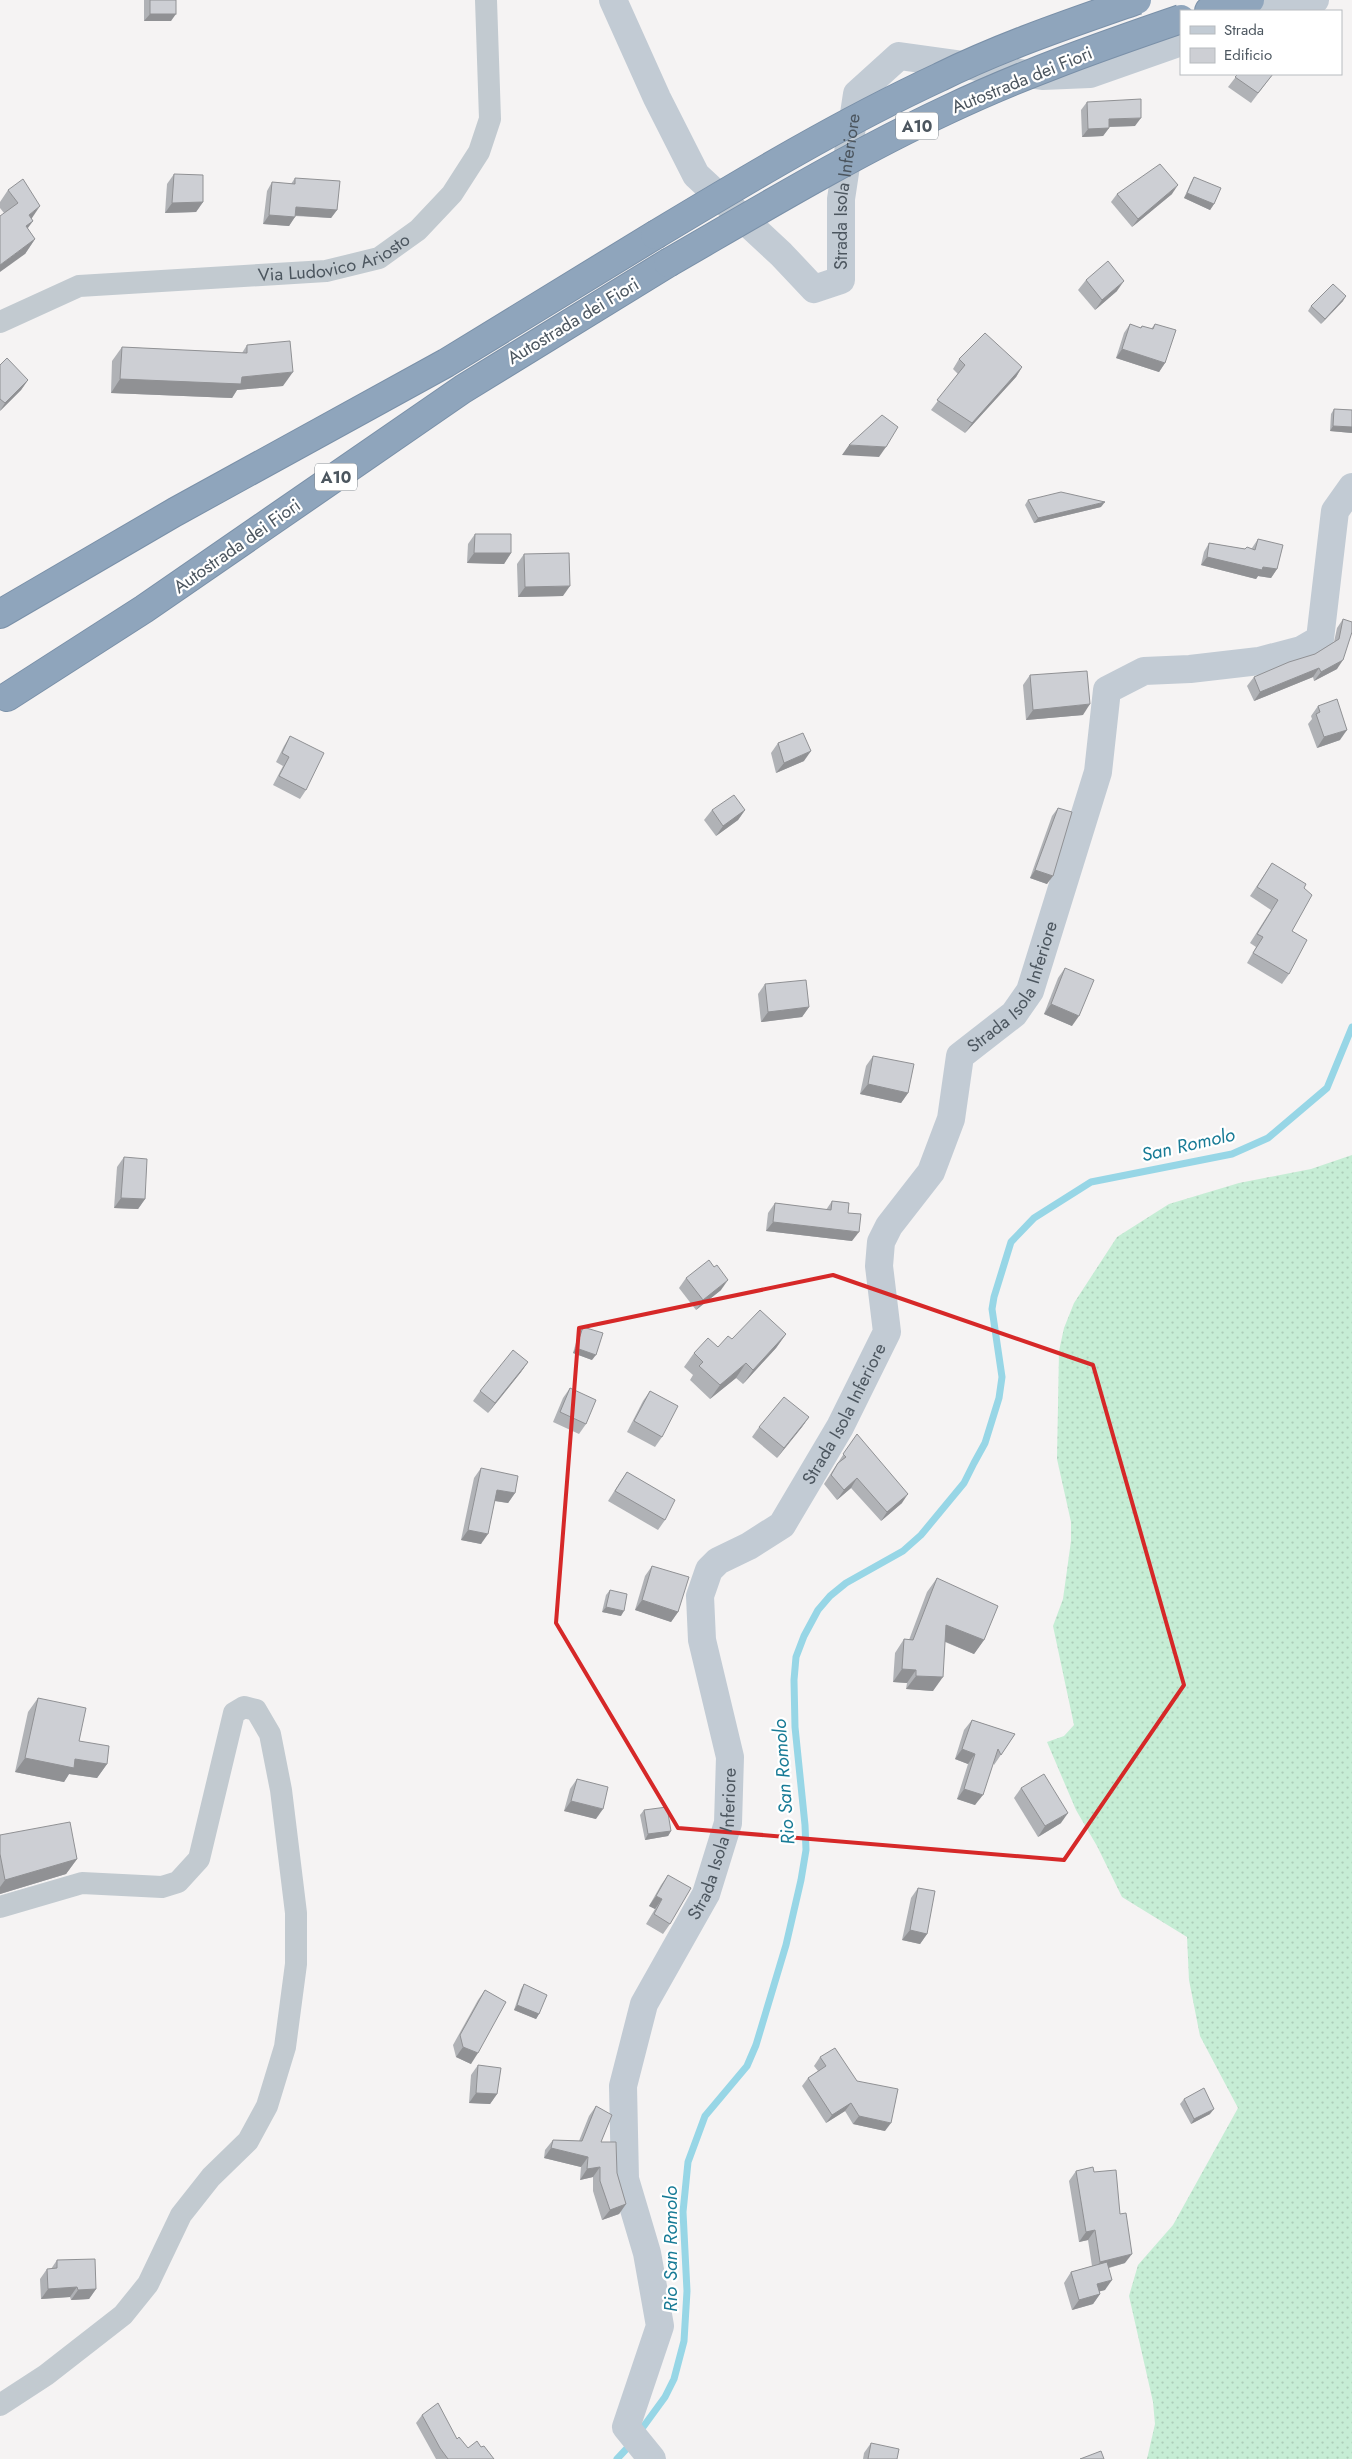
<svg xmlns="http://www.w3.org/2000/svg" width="1352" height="2459" font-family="Jost,sans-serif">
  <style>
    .grass { fill: url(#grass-dots) }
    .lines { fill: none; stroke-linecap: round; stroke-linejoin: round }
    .stream { stroke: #97d6e6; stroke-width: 7 }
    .highway-casing { stroke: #7a90a8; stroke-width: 30 }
    .street { stroke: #c2cad0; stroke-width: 22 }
    .secondary { stroke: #c2cbd4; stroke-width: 28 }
    .highway { stroke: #8fa5bc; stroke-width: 28 }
    .highway-bridge-casing { stroke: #7a90a8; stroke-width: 30; stroke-linecap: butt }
    .highway-bridge { stroke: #8fa5bc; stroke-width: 28 }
    .wall { fill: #b0b2b6 }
    .shaded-wall { fill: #909194 }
    .building { fill: #cdcfd4; stroke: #909194 }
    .marked { fill: none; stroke: #d62828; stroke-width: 4; stroke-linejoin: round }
    .labels { text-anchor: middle; stroke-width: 4.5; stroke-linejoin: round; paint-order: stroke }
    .shield { fill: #fff; stroke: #82898f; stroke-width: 1 }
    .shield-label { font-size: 16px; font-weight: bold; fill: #4c565f }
    .street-label { font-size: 18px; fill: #4c565f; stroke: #fff }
    .water-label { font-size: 19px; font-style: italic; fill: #187b96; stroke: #fff }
  </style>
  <defs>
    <pattern id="grass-dots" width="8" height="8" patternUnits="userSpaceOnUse" patternTransform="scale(1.25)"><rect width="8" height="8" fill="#c6edd5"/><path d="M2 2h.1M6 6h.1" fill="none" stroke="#accdb9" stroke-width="1.8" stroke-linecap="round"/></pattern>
  </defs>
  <rect width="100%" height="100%" fill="#f5f3f3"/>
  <polygon class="grass" points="1352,1155 1352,2459 1147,2459 1155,2424 1153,2402 1129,2296 1138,2265 1173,2225 1238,2108 1200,2036 1189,1980 1187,1937 1122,1897 1097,1846 1076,1810 1047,1742 1064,1736 1074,1725 1053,1626 1063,1599 1071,1541 1071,1522 1057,1459 1059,1351 1064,1328 1074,1303 1117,1237 1169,1204 1239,1183 1311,1169"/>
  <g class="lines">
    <g class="stream">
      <polyline points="638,2434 665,2397 674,2379 684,2341 687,2291 683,2212 688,2162 705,2116 747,2066 756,2045 786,1945 801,1880 806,1850 805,1825 795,1727 794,1680 796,1657 804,1636 818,1610 830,1596 846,1583 903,1551 921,1535 964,1483 974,1463 985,1443 999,1398 1002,1377 992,1309 994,1297 1011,1242 1034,1218 1091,1182 1232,1154 1268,1138 1327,1088 1352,1027"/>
      <polyline points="617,2459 632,2443"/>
    </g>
    <g class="highway-casing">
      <g id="highway">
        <polyline points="1209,11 1250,0"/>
        <polyline points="0,614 175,512 446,363 655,235"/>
        <polyline points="7,697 144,609 463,389 668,263"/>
      </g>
    </g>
    <g class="street">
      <path id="s1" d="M0 322 79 286 326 271 379 258 418 230 452 194 479 152 490 119 486 0"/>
      <polyline points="0,1907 82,1883 162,1887 178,1882 199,1859 234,1713 244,1707 256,1710 270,1734 281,1790 296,1913 296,1964 285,2047 267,2106 248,2141 211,2177 181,2215 148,2284 123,2315 46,2375 0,2405"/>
    </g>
    <g class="secondary">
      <path id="s2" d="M613 0 657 98 696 175 781 254 814 289 841 280V199L857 94 899 56 1042 76 1090 74 1181 42"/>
      <polyline points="1269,11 1315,0"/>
      <path id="s3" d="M652 2459 626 2427 660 2326 647 2253 625 2179 623 2086 644 2004 706 1894 728 1823 730 1757 702 1640 700 1596 709 1570 718 1561 749 1546 782 1525 840 1427 887 1332 879 1266 881 1242 889 1226 931 1172 951 1119 960 1056 1014 1014 1030 991 1098 772 1107 690 1144 671 1190 669 1259 661 1301 650 1320 639 1335 511 1352 487"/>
    </g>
    <use href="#highway" class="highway"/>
    <g class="highway-bridge-casing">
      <g id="highway-bridge">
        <path d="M655 235C748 179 841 123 940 77 1003 46 1071 23 1137 0"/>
        <path d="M668 263C760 210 851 155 947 110 1023 74 1102 46 1181 19"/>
      </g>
    </g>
    <use href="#highway-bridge" class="highway-bridge"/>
  </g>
  <g class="wall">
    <polygon points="144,0 176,0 171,21 144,21"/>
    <polygon points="1238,74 1273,74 1251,103 1228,87"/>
    <polygon points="1087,102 1135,126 1109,127 1109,128 1103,136 1082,137 1081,110"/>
    <polygon points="174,174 203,202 196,212 165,213 167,184"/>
    <polygon points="1194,177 1214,204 1210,210 1184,198 1191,182"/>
    <polygon points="295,178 337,210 331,218 295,216 289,226 263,224 267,191 272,182 291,184"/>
    <polygon points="8,190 33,221 27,228 35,239 25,254 4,213 0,208 0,202"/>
    <polygon points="1117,194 1172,194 1132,227 1111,202"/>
    <polygon points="1086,280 1117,291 1095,310 1078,290"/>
    <polygon points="1343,301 1321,324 1308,311 1311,306"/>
    <polygon points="1130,324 1140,328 1142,326 1151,329 1155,324 1165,363 1159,372 1116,358 1124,333"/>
    <polygon points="247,345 283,386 237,390 232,398 111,393 112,361 122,347 242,353"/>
    <polygon points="959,359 1022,367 1016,377 965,433 931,410 958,374 953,369"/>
    <polygon points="0,365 28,380 21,390 0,411"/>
    <polygon points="1334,409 1352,410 1352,433 1330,431 1331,414"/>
    <polygon points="1028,500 1101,507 1034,523 1025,505"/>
    <polygon points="475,534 511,553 504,564 467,563 468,544"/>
    <polygon points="1258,539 1277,569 1271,578 1258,576 1256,579 1201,565 1204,552 1209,543 1245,549 1252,548"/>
    <polygon points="524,554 563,596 518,597 517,564"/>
    <polygon points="1343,619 1337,669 1314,681 1313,677 1254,701 1247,686 1254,677 1315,654 1334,642 1337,628"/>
    <polygon points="1030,675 1083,715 1026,720 1023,685"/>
    <polygon points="1318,706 1340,740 1317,748 1308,724 1312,719 1311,716"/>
    <polygon points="290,736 306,790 300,799 273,785 283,766 276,762 284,746"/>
    <polygon points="778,743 804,761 776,773 771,753"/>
    <polygon points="1058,808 1047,884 1030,878 1052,816"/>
    <polygon points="712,810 745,810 738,820 716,836 704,820"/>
    <polygon points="1272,863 1304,888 1292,931 1289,974 1282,984 1247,963 1256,947 1250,943 1271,910 1250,896"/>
    <polygon points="1065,968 1072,1026 1044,1014 1058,978"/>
    <polygon points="765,984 809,1007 802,1017 761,1022 758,994"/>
    <polygon points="873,1056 908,1093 901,1103 860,1094 866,1066"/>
    <polygon points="124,1157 145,1199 138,1209 114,1208 117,1167"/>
    <polygon points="832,1201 848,1213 852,1241 766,1231 768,1213 775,1203 826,1210"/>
    <polygon points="686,1278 721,1290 696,1310 679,1288"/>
    <polygon points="583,1327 592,1360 573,1353 579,1332"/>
    <polygon points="786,1334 776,1348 743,1384 736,1378 710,1399 690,1380 693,1375 684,1367 694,1353 718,1347 732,1339"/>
    <polygon points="528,1362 521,1372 488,1413 473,1401 480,1391"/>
    <polygon points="570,1388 586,1424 579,1434 553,1422 563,1398"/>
    <polygon points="650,1391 662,1437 655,1447 627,1432 643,1401"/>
    <polygon points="809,1417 802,1427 777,1458 752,1437 759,1427"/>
    <polygon points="857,1434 902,1503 881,1521 851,1488 837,1500 824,1484 837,1464"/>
    <polygon points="481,1468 515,1493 508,1503 494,1501 481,1544 461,1540 474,1478"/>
    <polygon points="627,1472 665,1520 658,1530 608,1501 620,1482"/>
    <polygon points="652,1566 678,1612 671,1622 635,1610 645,1576"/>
    <polygon points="937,1578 984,1640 974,1654 945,1642 933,1691 906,1689 907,1683 893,1682 895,1653 904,1639 909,1640 927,1592"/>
    <polygon points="610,1590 621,1616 602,1612 606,1595"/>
    <polygon points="38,1698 79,1741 107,1764 97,1778 69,1774 64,1782 15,1772 28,1712"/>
    <polygon points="972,1720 1015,1734 994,1765 993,1763 975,1805 957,1799 968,1764 955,1759 964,1730"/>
    <polygon points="577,1779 596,1819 564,1811 570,1789"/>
    <polygon points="1021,1788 1061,1823 1038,1837 1014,1798"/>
    <polygon points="644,1810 671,1831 668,1836 645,1840 640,1815"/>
    <polygon points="0,1835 77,1859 66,1874 0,1894"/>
    <polygon points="668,1875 670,1924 663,1934 646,1924 655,1909 649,1906 661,1885"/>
    <polygon points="918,1888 927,1934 920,1944 902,1940 911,1898"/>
    <polygon points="524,1984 539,2014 536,2019 514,2010 521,1989"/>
    <polygon points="485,1990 471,2064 456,2057 453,2045 478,2000"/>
    <polygon points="820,2057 857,2081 885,2131 853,2124 845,2111 826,2123 802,2086 808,2078 818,2071 814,2066"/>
    <polygon points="478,2065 497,2094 490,2104 469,2103 471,2075"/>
    <polygon points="1184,2099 1210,2114 1191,2124 1180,2104"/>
    <polygon points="596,2106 601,2142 617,2173 626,2204 619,2214 602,2220 593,2191 593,2177 580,2180 581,2167 544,2158 545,2150 553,2140 579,2141 589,2116"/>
    <polygon points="1076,2171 1094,2172 1120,2214 1125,2263 1109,2268 1105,2290 1100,2291 1100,2294 1093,2304 1072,2310 1064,2283 1071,2272 1092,2266 1088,2240 1079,2242 1069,2181"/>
    <polygon points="57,2260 96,2289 89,2299 71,2300 70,2297 41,2299 40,2279 47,2269 51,2269"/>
    <polygon points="422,2415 457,2439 468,2448 494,2459 436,2459 416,2423"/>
    <polygon points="871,2443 897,2459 863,2459 864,2453"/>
  </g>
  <g class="shaded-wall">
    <polygon points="150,14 176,14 171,21 144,21"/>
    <polygon points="1141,118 1135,126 1103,127 1109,119"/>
    <polygon points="1109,128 1103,136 1082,137 1088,129"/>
    <polygon points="1178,185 1172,194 1132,227 1138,219"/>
    <polygon points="1187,193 1214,204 1210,210 1184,198"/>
    <polygon points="203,202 196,212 165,213 172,203"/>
    <polygon points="40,206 30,221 29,215"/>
    <polygon points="296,207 337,210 331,218 290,215"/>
    <polygon points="269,215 295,217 289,226 263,224"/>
    <polygon points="33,221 22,236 26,226"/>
    <polygon points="35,239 25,254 0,272 0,265"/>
    <polygon points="1124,281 1117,291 1095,310 1102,300"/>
    <polygon points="1346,296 1343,301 1321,324 1325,319"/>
    <polygon points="1122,349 1165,363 1159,372 1116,358"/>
    <polygon points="1022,367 1016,377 965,433 972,423"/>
    <polygon points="293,372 283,386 237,390 232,398 111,393 120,379 242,377"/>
    <polygon points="28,380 21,390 0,411 5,403"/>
    <polygon points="1333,426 1352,427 1352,433 1330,431"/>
    <polygon points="849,445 886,447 879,457 842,455"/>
    <polygon points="1105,502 1101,507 1034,523 1038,518"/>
    <polygon points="474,553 511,553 504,564 467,563"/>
    <polygon points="1207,557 1277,569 1271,578 1258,576 1256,579 1201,565"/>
    <polygon points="570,586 563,596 518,597 525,587"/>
    <polygon points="1343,660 1337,669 1314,681 1321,672"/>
    <polygon points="1319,668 1313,677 1254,701 1260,692"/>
    <polygon points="1090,704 1083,715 1026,720 1033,710"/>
    <polygon points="1347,730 1340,740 1317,748 1324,737"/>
    <polygon points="811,751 804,761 776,773 784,763"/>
    <polygon points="745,810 738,820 716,836 723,826"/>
    <polygon points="1035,870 1053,876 1047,884 1030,878"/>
    <polygon points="1051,1004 1079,1016 1072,1026 1044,1014"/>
    <polygon points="809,1007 802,1017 761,1022 768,1012"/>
    <polygon points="868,1084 908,1093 901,1103 860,1094"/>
    <polygon points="121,1198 145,1199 138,1209 114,1208"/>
    <polygon points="773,1222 859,1232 852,1241 766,1231"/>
    <polygon points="728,1280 721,1290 696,1310 703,1300"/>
    <polygon points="786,1334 776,1348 743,1384 753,1370"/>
    <polygon points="576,1348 596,1355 592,1360 573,1353"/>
    <polygon points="528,1362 521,1372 488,1413 495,1403"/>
    <polygon points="746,1363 736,1378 710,1399 720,1385"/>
    <polygon points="809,1417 802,1427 777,1458 784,1448"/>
    <polygon points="857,1478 851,1488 837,1500 844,1490"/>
    <polygon points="497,1490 515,1493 508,1503 490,1500"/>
    <polygon points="908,1494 902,1503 881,1521 887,1512"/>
    <polygon points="468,1530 488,1534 481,1544 461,1540"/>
    <polygon points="642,1600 678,1612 671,1622 635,1610"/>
    <polygon points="606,1607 624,1611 621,1616 602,1612"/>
    <polygon points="946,1625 984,1640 974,1654 937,1638"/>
    <polygon points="902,1669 916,1670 907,1683 893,1682"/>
    <polygon points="916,1676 943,1677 933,1691 906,1689"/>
    <polygon points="962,1749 975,1754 968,1764 955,1759"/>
    <polygon points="25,1758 75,1759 107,1764 97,1778 69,1774 64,1782 15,1772"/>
    <polygon points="964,1789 983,1795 975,1805 957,1799"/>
    <polygon points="571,1801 603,1809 596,1819 564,1811"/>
    <polygon points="1068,1813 1061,1823 1038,1837 1045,1826"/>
    <polygon points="671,1831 668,1836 645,1840 648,1834"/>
    <polygon points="77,1859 66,1874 0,1894 0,1887 5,1880"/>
    <polygon points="656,1896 662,1899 655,1909 649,1906"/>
    <polygon points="910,1930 927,1934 920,1944 902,1940"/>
    <polygon points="517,2005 539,2014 536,2019 514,2010"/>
    <polygon points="463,2047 478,2053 471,2064 456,2057"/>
    <polygon points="476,2093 497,2094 490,2104 469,2103"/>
    <polygon points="851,2103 845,2111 826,2123 832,2115"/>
    <polygon points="1214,2109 1210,2114 1191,2124 1194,2119"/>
    <polygon points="859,2116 891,2123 885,2131 853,2124"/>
    <polygon points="551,2148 588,2157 581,2167 544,2158"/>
    <polygon points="600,2167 593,2177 580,2180 587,2169"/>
    <polygon points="626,2204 619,2214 602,2220 610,2210"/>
    <polygon points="1095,2230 1088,2240 1079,2242 1086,2232"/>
    <polygon points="1132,2254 1125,2263 1093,2272 1100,2262"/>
    <polygon points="1112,2280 1105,2290 1090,2294 1097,2284"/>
    <polygon points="77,2287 70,2297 41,2299 48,2289"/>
    <polygon points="96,2289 89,2299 71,2300 78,2290"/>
    <polygon points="1100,2294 1093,2304 1072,2310 1079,2300"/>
  </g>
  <g class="building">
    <rect x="150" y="0" width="26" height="14"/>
    <polygon points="1238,74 1273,74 1258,93 1235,77"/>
    <polygon points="1141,99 1141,118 1109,119 1109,128 1088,129 1087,102"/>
    <polygon points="1160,164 1178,185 1138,219 1117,194"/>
    <polygon points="174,174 203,175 203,202 172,203"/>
    <polygon points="1194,177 1221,188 1214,204 1187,193"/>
    <polygon points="295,178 340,181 337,210 296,207 295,217 269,215 272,182 295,184"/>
    <polygon points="23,179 40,206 29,215 33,221 26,226 35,239 0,265 0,216 18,203 8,190"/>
    <polygon points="1108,261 1124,281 1102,300 1086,280"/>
    <polygon points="1333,284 1346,296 1325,319 1311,306"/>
    <polygon points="1130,324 1141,328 1142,326 1153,329 1155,324 1176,330 1165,363 1122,349"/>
    <polygon points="985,333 1022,367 972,423 937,400 965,365 959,359"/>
    <polygon points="290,341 293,372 242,377 241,384 120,379 122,347 247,353 247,345"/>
    <polygon points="7,358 28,380 5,403 0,399 0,365"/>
    <polygon points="1334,409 1352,410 1352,427 1333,426"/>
    <polygon points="882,415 898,427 886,447 849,445"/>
    <polygon points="1061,492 1105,502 1038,518 1028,500"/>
    <polygon points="475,534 511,534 511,553 474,553"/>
    <polygon points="1258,539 1283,545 1277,569 1263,567 1262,570 1207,557 1209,543 1245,549 1247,547 1255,550"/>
    <polygon points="569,553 570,586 525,587 524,554"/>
    <polygon points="1343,619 1352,622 1352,632 1343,660 1321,672 1319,668 1260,692 1254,677 1289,662 1315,654 1339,639"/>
    <polygon points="1087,671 1090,704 1033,710 1030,675"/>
    <polygon points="1337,699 1347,730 1324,737 1316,714 1320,712 1318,706"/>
    <polygon points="803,733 811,751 784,763 778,743"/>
    <polygon points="290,736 324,753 306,790 279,776 289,757 282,753"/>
    <polygon points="734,795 745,810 723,826 712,810"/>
    <polygon points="1058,808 1072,812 1053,876 1035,870"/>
    <polygon points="1272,863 1306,884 1304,888 1312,895 1292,931 1307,940 1289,974 1253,953 1263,937 1257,934 1278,900 1257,887"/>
    <polygon points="1065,968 1094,980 1079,1016 1051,1004"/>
    <polygon points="806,980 809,1007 768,1012 765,984"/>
    <polygon points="873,1056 914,1064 908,1093 868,1084"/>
    <polygon points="124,1157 147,1159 145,1199 121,1198"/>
    <polygon points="832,1201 849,1203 848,1213 861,1214 859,1232 773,1222 775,1203 831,1210"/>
    <polygon points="709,1260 714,1267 717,1265 728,1280 703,1300 686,1278"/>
    <polygon points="760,1310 786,1334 753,1370 746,1363 720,1385 699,1366 703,1362 694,1353 708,1338 718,1347 728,1336 732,1339"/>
    <polygon points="583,1327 603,1333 596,1355 576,1348"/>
    <polygon points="513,1350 528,1362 495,1403 480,1391"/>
    <polygon points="570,1388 596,1400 586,1424 560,1412"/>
    <polygon points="650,1391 678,1406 662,1437 634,1421"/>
    <polygon points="784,1397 809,1417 784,1448 759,1427"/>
    <polygon points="857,1434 908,1494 887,1512 857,1478 844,1490 831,1475 838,1463 846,1457 843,1454"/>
    <polygon points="481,1468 518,1476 515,1493 497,1490 488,1534 468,1530"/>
    <polygon points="627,1472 675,1500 665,1520 615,1491"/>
    <polygon points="652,1566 689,1577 678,1612 642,1600"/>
    <polygon points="937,1578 998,1606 984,1640 946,1625 943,1677 916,1676 916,1670 902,1669 904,1639 913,1640"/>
    <polygon points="610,1590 627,1594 624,1611 606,1607"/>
    <polygon points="38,1698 86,1708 79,1741 109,1746 107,1764 75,1759 74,1768 25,1758"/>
    <polygon points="972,1720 1015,1734 1001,1755 998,1749 983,1795 964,1789 975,1754 962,1749"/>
    <polygon points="1044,1774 1068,1813 1045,1826 1021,1788"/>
    <polygon points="577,1779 608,1787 603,1809 571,1801"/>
    <polygon points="667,1807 671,1831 648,1834 644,1810"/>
    <polygon points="70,1822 77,1859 5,1880 0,1854 0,1835"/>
    <polygon points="668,1875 691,1888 670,1924 654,1914 662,1899 656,1896"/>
    <polygon points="918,1888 935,1891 927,1934 910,1930"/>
    <polygon points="524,1984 547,1995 539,2014 517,2005"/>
    <polygon points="485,1990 506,2002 478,2053 463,2047 460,2035"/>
    <polygon points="835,2048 857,2081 898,2089 891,2123 859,2116 851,2103 832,2115 808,2078 826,2066 820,2057"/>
    <polygon points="478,2065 501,2068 497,2094 476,2093"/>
    <polygon points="1204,2088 1214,2109 1194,2119 1184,2099"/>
    <polygon points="596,2106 612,2115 601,2142 616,2142 617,2173 626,2204 610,2210 600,2181 600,2167 587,2169 588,2157 551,2148 553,2140 582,2141"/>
    <polygon points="1093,2167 1094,2172 1116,2170 1120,2214 1126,2213 1132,2254 1100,2262 1095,2230 1086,2232 1076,2171"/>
    <polygon points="95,2259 96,2289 78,2290 77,2287 48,2289 47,2269 57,2268 57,2260"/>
    <polygon points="1107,2262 1112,2280 1097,2284 1100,2294 1079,2300 1071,2272"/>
    <polygon points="438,2403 457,2439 459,2437 468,2448 477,2441 481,2447 484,2446 494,2459 448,2459 440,2448 422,2415"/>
    <polygon points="871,2443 899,2449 897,2459 868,2459"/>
    <polygon points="1101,2451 1104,2459 1080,2459"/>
  </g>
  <path class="marked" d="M833 1275 1093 1365 1184 1685 1064 1860 678 1828 556 1623 579 1328Z"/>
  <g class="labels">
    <g class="shield">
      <rect x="896" y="112.5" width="42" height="27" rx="4"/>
      <rect x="315" y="463.5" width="42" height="27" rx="4"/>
    </g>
    <g class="shield-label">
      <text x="917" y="132">A10</text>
      <text x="336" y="483">A10</text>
    </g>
    <g class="street-label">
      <text transform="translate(1022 80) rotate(-22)" y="6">Autostrada dei Fiori</text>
      <text dy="6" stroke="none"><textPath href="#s2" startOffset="475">Strada Isola Inferiore</textPath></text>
      <text dy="6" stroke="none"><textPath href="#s1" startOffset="345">Via Ludovico Ariosto</textPath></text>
      <text transform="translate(573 321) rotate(-31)" y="6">Autostrada dei Fiori</text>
      <text transform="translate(237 546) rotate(-35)" y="6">Autostrada dei Fiori</text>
      <text dy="6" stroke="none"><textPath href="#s3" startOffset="1629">Strada Isola Inferiore</textPath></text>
      <text dy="6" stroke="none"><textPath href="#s3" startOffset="1149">Strada Isola Inferiore</textPath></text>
      <text dy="6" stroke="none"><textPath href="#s3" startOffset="654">Strada Isola Inferiore</textPath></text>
    </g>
    <g class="water-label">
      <text transform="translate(1188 1144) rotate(-13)" y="7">San Romolo</text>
      <text transform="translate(783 1782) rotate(-94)" y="7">Rio San Romolo</text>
      <text transform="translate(670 2249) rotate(-90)" y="7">Rio San Romolo</text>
    </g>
  </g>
  <rect x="1180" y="10" width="162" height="65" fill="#ffffff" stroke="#b7bbbf"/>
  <rect x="1190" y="26" width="25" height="8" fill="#c2cbd4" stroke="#b7bbbf"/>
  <text x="1224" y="35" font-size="15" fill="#4c565f">Strada</text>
  <rect x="1190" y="48" width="25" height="15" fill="#cdcfd4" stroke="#b7bbbf"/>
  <text x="1224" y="60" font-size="15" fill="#4c565f">Edificio</text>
</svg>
